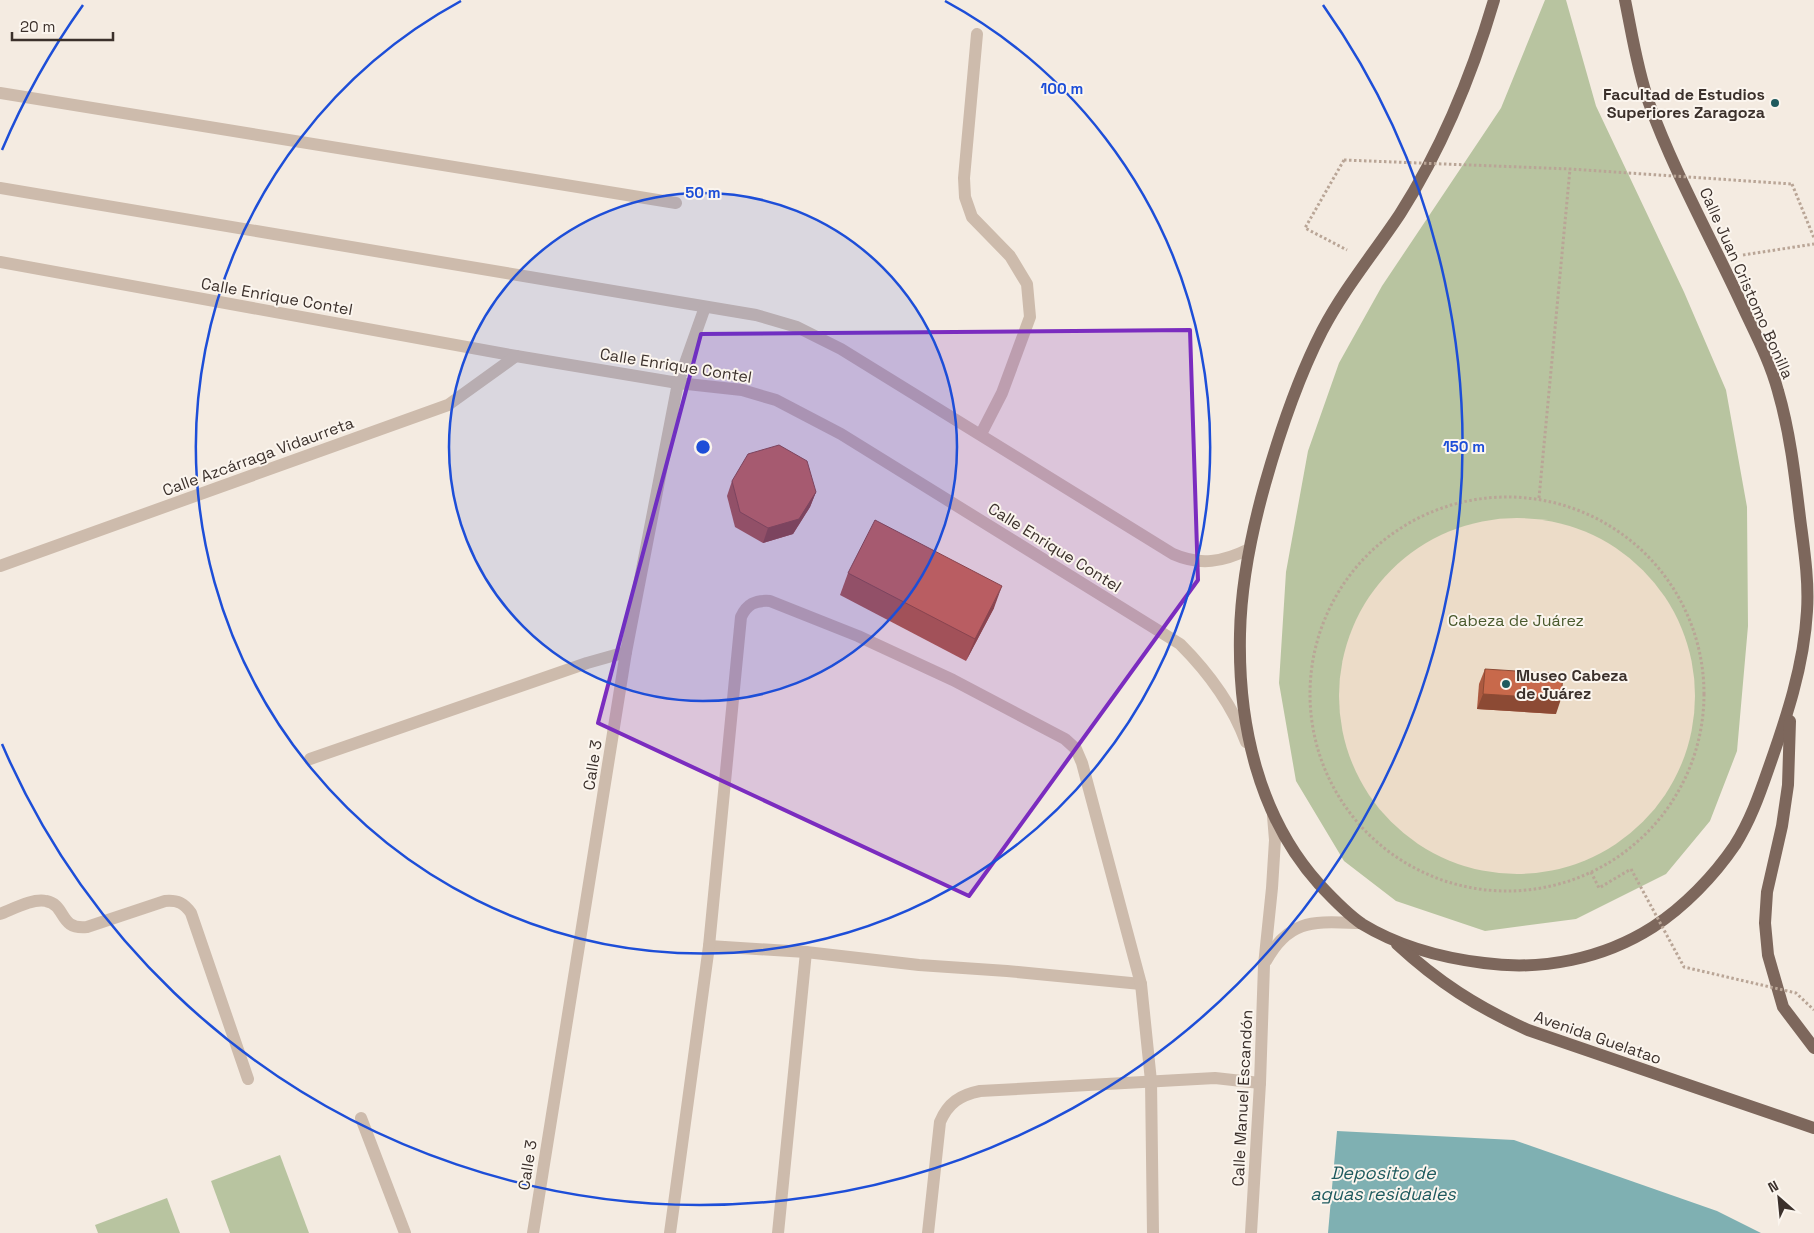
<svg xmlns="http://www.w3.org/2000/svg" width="1814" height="1233" font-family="'Space Grotesk',sans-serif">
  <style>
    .green { fill: #b8c4a0 }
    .plaza { fill: #ecdcc8 }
    .water { fill: #7fb0b2 }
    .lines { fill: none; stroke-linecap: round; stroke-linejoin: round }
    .path { stroke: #b9a596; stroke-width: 3; stroke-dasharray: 2.5 2.5; stroke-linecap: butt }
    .minor { stroke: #cdbbac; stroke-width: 12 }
    .major { stroke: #7d675c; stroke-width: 12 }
    .path-bridge { stroke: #b9a596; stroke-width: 3; stroke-dasharray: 2.5 2.5; stroke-linecap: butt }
    .wall { fill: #ac5a40 }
    .shaded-wall { fill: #8c4a34 }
    .building { fill: #c8694b; stroke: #8c4a34 }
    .marked { fill: #7b2cbf; fill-opacity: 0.2; stroke: #7b2cbf; stroke-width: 4; stroke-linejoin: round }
    .ring { fill: none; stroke: #1d4ed8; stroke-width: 2.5 }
    .poi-dot { fill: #1f5a5e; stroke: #fbf5ee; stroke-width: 2 }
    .labels { text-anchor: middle; stroke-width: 4; stroke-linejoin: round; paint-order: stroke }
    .poi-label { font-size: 16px; font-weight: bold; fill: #3b302b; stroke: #fbf5ee; text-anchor: end }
    .street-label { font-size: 16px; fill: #3b302b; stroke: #fbf5ee }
    .park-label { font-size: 16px; fill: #4a5a2e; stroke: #fbf5ee }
    .water-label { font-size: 18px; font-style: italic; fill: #1f5a5e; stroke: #fbf5ee }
    .centre { fill: #1d4ed8; stroke: #fbf5ee; stroke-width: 2.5 }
    .ring-label { font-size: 15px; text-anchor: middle; font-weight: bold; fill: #1d4ed8; stroke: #fbf5ee; stroke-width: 4; stroke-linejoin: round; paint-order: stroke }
  </style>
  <rect width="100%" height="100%" fill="#f4ebe1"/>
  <g class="green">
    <polygon points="1545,0 1566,0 1596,106 1684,292 1726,390 1747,507 1748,626 1737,751 1710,821 1666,874 1576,919 1485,931 1396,901 1344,861 1296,781 1279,683 1286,572 1308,451 1339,363 1382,286 1501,108"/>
    <polygon points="280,1155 309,1233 230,1233 211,1181"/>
    <polygon points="167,1198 180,1233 98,1233 95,1225"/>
  </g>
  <circle class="plaza" cx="1517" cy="696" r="178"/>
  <polygon class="water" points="1337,1131 1514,1140 1717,1211 1761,1233 1328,1233"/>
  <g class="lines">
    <g class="path">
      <polyline points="1344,160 1305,228 1347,250"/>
      <polyline points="1792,184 1814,238"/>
      <polyline points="1743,255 1814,244"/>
      <circle cx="1507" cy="694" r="197"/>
      <polyline points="1539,498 1570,169"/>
      <polyline points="1591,872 1599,888 1631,869"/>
    </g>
    <g class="minor">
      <polyline points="977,34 964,178 965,197 972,217 1010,256 1027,284 1030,317 1002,393 981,434"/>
      <polyline points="0,93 676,203"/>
      <path d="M0 188 756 315 797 327 841 349 1173 554C1200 566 1223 562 1249 549"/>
      <path d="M0 262 516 356 678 383 742 390 776 400 841 434 1180 644C1209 673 1232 704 1246 742"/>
      <polyline points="0,566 448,405 516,356"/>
      <polyline points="310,759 587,663 626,652"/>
      <path d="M0 914C13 909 33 898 46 901 67 905 58 930 87 927L165 901C178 900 184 903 191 913L248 1079"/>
      <polyline points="709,946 806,952 919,965 1007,971 1141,984"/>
      <path d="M1266 961C1290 917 1316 922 1360 923"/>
      <polyline points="361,1118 405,1233"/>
      <polyline points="533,1233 626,652 678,383 705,307"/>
      <path d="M670 1233 709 946 741 617C747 604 755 600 770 601L858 636 953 680 1065 739 1076 749 1082 763 1141 984 1151 1081 1153 1233"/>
      <polyline points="778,1233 806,952"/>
      <path d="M928 1233 940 1122C948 1103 960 1095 980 1091L1215 1078 1260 1083"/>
      <polyline points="1251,1233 1260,1083 1264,965 1272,888 1275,840 1273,816"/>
    </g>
    <g class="major">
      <path d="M1494 0C1472 75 1442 148 1400 214 1374 253 1344 289 1322 331 1297 380 1280 431 1265 484 1251 534 1241 582 1240 634 1238 723 1258 816 1319 884 1332 898 1346 913 1362 924 1398 946 1443 958 1484 963 1542 971 1603 959 1653 927 1684 907 1714 876 1735 845 1750 821 1759 796 1768 770 1786 719 1804 666 1807 611 1809 580 1804 549 1800 518 1795 476 1790 432 1778 391 1770 361 1755 333 1742 305 1711 238 1674 172 1649 103 1637 69 1632 34 1625 0"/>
      <polyline points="1790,721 1788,785 1782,826 1767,892 1765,923 1768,955 1783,1007 1814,1048"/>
      <path d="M1397 944C1438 982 1477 1007 1528 1030L1814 1128"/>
    </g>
    <g class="path-bridge">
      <polyline points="1344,160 1570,169 1792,184"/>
      <polyline points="1631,869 1684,967 1796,993 1814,1010"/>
    </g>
  </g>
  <g class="wall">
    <polygon points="732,481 816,492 810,507 793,534 763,543 735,527 727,496"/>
    <polygon points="848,573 994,608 966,661 840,595"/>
    <polygon points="1485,669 1556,714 1477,709 1479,684"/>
  </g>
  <g class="shaded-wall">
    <polygon points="816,492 810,507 793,534 763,543 768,528"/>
    <polygon points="1002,586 994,608 966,661 975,639"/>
    <polygon points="1483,694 1561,699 1556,714 1477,709"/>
  </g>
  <g class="building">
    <polygon points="779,445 807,461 816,492 799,519 768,528 740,512 732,481 748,454"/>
    <polygon points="875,520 1002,586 975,639 848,573"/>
    <polygon points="1485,669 1563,674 1561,699 1483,694"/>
  </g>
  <path class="marked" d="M1190 330 1198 580 969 896 598 723 701 334Z"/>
  <circle cx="703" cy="447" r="254" fill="#1d4ed8" fill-opacity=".12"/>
  <g class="ring">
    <circle cx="703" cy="447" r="254"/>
    <path d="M945 1A507 507 0 1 1 461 1"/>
    <path d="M2 150A761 761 0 0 1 83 5M1323 5A761 761 0 1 1 2 744"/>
  </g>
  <g class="poi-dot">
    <circle cx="1775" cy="103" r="5"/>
    <circle cx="1506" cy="684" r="5"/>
  </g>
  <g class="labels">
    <g class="poi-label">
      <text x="1765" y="100">Facultad de Estudios<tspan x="1765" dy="18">Superiores Zaragoza</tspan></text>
      <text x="1516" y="681" text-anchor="start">Museo Cabeza<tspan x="1516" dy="18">de Juárez</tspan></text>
    </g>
    <g class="street-label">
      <text transform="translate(1747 283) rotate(66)" y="6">Calle Juan Cristomo Bonilla</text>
      <text transform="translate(277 296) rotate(10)" y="6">Calle Enrique Contel</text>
      <text transform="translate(676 365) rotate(9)" y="6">Calle Enrique Contel</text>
      <text transform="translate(258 456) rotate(-20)" y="6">Calle Azcárraga Vidaurreta</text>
      <text transform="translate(1055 547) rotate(32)" y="6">Calle Enrique Contel</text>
      <text transform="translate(592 765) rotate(-81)" y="6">Calle 3</text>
      <text transform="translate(1598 1037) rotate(19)" y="6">Avenida Guelatao</text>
      <text transform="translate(1242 1098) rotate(-87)" y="6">Calle Manuel Escandón</text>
      <text transform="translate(527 1165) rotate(-81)" y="6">Calle 3</text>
    </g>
    <g class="park-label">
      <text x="1516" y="626">Cabeza de Juárez</text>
    </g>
    <g class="water-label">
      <text x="1383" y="1179">Deposito de<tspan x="1383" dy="21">aguas residuales</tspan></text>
    </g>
  </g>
  <circle cx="703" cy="447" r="8" class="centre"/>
  <g class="ring-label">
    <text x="1062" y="94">100 m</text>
    <text x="703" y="198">50 m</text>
    <text x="1464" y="452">150 m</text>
  </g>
  <g transform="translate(1779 1198) rotate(333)" stroke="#fbf5ee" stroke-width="4" paint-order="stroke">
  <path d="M0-4L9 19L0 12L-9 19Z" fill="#3b302b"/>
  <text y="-8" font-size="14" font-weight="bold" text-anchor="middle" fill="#3b302b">N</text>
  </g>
  <path d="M12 32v8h101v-8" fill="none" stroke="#3b302b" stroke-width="2.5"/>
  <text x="20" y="32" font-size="15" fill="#3b302b" stroke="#fbf5ee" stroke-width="4" paint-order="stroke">20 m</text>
</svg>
